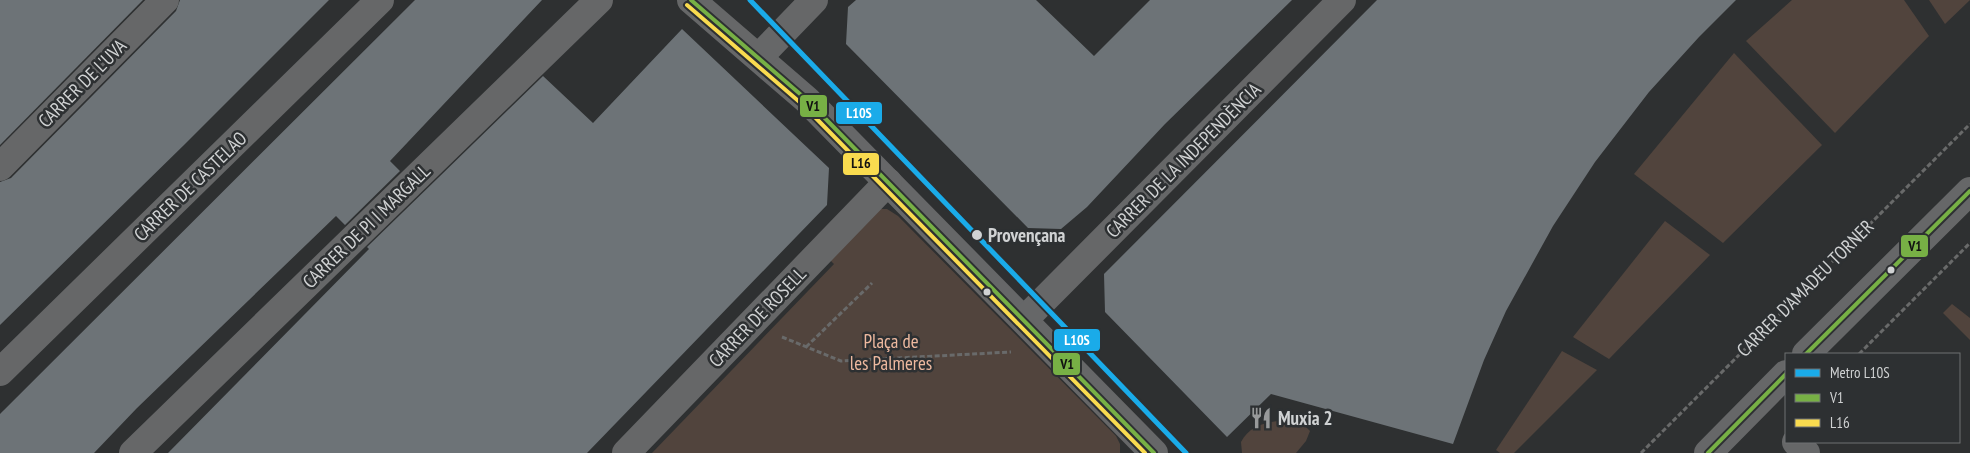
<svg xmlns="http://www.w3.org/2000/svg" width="1970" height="453" font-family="'PT Sans Narrow',sans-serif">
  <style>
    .green { fill: #51443d }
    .building { fill: #6d7377 }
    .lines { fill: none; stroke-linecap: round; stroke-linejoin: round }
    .path { stroke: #696a6a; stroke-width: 3; stroke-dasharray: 5 2.5; stroke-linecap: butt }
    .pedestrian { stroke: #666768; stroke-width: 28 }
    .minor { stroke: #666768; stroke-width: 28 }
    .tertiary { stroke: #666768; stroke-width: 28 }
    .bus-1-casing { stroke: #2d3032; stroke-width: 8 }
    .bus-2-casing { stroke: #2d3032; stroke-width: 8 }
    .bus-1 { stroke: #77b045; stroke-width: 4 }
    .bus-2 { stroke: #f9db4f; stroke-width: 4 }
    .metro-1-casing { stroke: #2d3032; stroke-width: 9 }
    .metro-1 { stroke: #1aabe9; stroke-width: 5 }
    .stop-dot { fill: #d0d2d3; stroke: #2d3032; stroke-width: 2 }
    .labels { text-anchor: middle; stroke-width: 5; stroke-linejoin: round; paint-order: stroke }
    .street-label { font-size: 19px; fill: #d0d2d3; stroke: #2d3032 }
    .stop-label { font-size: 19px; font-weight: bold; fill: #d0d2d3; stroke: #2d3032; text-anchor: start }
    .park-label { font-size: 19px; fill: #edb99f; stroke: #2d3032 }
    .poi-label { font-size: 19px; font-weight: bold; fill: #d0d2d3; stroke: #2d3032; text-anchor: start }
    .line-badge { stroke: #2d3032; stroke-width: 2 }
    .badge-label { font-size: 14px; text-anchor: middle; font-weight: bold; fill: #fff }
    .pale-badge-label { font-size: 14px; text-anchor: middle; font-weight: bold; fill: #111 }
  </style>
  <rect width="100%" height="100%" fill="#2e3031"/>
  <g class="green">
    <polygon points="1792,0 1904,0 1929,36 1835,133 1746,41"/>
    <polygon points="1929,0 1970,0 1945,24"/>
    <polygon points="1734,53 1822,145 1723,243 1634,174"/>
    <polygon points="880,209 887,209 898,216 1116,436 1120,444 1120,453 652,453 834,264 827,257"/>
    <polygon points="1665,221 1710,255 1609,359 1573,337"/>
    <polygon points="1952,304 1970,318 1970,340 1943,313"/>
    <polygon points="1562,351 1597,370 1514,453 1500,453 1496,450"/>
    <path d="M1285 420 1304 425 1310 431 1306 441 1296 453H1242L1241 442C1250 425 1267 422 1285 420Z"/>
  </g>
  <g class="building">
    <polygon points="0,0 143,0 0,145"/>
    <polygon points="180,0 329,0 184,145 0,325 0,182 11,178 176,11"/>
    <polygon points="415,0 542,0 390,161 400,171 345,225 336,216 137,408 94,453 0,453 0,414"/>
    <polygon points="856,0 1036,0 1094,56 1150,0 1292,0 1165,124 1087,207 1061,229 1028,228 846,44 848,7"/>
    <polygon points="1377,0 1736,0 1699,37 1649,92 1595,162 1553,226 1506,311 1484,360 1453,444 1271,394 1227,437 1105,312 1104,274"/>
    <polygon points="682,29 829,168 827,205 587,453 168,453 369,249 367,247 543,76 593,123"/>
  </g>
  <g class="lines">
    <g class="path">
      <polyline points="782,337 841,361 1011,352"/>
      <polyline points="806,347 872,283"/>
      <polyline points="1859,354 1970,243"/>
      <polyline points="1641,453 1970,124"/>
    </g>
    <polyline class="pedestrian" points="1796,442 1806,453"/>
    <g class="minor">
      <polyline points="691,0 807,100 1154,453"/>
      <polyline points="759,57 814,0"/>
      <polyline points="0,167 165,0"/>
      <polyline points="1024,320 1342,0"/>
      <polyline points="0,372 380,0"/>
      <polyline points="133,453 599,0"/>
      <polyline points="626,453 888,182"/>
    </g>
    <g class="tertiary">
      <polyline points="1806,354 1970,191"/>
      <polyline points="1708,453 1786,374"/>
    </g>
    <g class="bus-1-casing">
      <g id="bus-1">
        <polyline points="691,0 807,100 1154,453"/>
        <polyline points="1806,354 1970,191"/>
        <polyline points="1708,453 1786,374"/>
      </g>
    </g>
    <g class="bus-2-casing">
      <polyline id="bus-2" points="687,5 803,105 1145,453"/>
    </g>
    <use href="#bus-1" class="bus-1"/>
    <use href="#bus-2" class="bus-2"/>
    <g class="metro-1-casing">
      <polyline id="metro-1" points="750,0 1186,453"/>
    </g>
    <use href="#metro-1" class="metro-1"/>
  </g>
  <defs>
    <g id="restaurant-bare" transform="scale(1.725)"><path d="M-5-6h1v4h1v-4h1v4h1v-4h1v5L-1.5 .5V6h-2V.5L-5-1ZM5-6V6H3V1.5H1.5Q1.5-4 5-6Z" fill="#97999a" stroke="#2d3032" stroke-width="2.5" paint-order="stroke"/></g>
  </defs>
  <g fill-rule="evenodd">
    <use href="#restaurant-bare" x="1261" y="418"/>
  </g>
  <g class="stop-dot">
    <circle cx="977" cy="235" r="6"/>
    <circle cx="1891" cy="270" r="4.5"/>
    <circle cx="987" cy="292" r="4.5"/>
  </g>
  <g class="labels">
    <g class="street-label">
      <text transform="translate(82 83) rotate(-45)" y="7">CARRER DE L'UVA</text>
      <text transform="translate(1183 160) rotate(-45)" y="7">CARRER DE LA INDEPENDÈNCIA</text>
      <text transform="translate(190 186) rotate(-44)" y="7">CARRER DE CASTELAO</text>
      <text transform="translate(366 226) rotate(-44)" y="7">CARRER DE PI I MARGALL</text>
      <text transform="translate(1805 288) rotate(-45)" y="7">CARRER D'AMADEU TORNER</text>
      <text transform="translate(757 317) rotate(-46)" y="7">CARRER DE ROSELL</text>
    </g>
    <g class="stop-label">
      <text x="988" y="242">Provençana</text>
    </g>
    <g class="park-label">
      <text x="891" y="348">Plaça de<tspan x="891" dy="22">les Palmeres</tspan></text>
    </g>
    <g class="poi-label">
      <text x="1278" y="425">Muxia 2</text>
    </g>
  </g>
  <g class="line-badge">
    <rect x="799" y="94" width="29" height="24" rx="5" fill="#77b045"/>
    <rect x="835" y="101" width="48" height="24" rx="5" fill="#1aabe9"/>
    <rect x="842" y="152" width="38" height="24" rx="5" fill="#f9db4f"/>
    <rect x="1900" y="234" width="29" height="24" rx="5" fill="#77b045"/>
    <rect x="1053" y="328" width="48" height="24" rx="5" fill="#1aabe9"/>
    <rect x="1052" y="352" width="29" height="24" rx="5" fill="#77b045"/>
  </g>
  <g class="badge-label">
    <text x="859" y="118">L10S</text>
    <text x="1077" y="345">L10S</text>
  </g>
  <g class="pale-badge-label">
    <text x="813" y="111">V1</text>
    <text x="861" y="168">L16</text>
    <text x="1915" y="251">V1</text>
    <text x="1067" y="369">V1</text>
  </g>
  <rect x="1785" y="353" width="175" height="90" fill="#2d3032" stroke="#6e7172"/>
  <rect x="1795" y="369" width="25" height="8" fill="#1aabe9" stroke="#6e7172"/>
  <text x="1830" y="378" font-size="15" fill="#d0d2d3">Metro L10S</text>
  <rect x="1795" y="394" width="25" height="8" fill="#77b045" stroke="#6e7172"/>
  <text x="1830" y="403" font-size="15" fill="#d0d2d3">V1</text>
  <rect x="1795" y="419" width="25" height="8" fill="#f9db4f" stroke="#6e7172"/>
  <text x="1830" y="428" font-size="15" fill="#d0d2d3">L16</text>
</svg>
